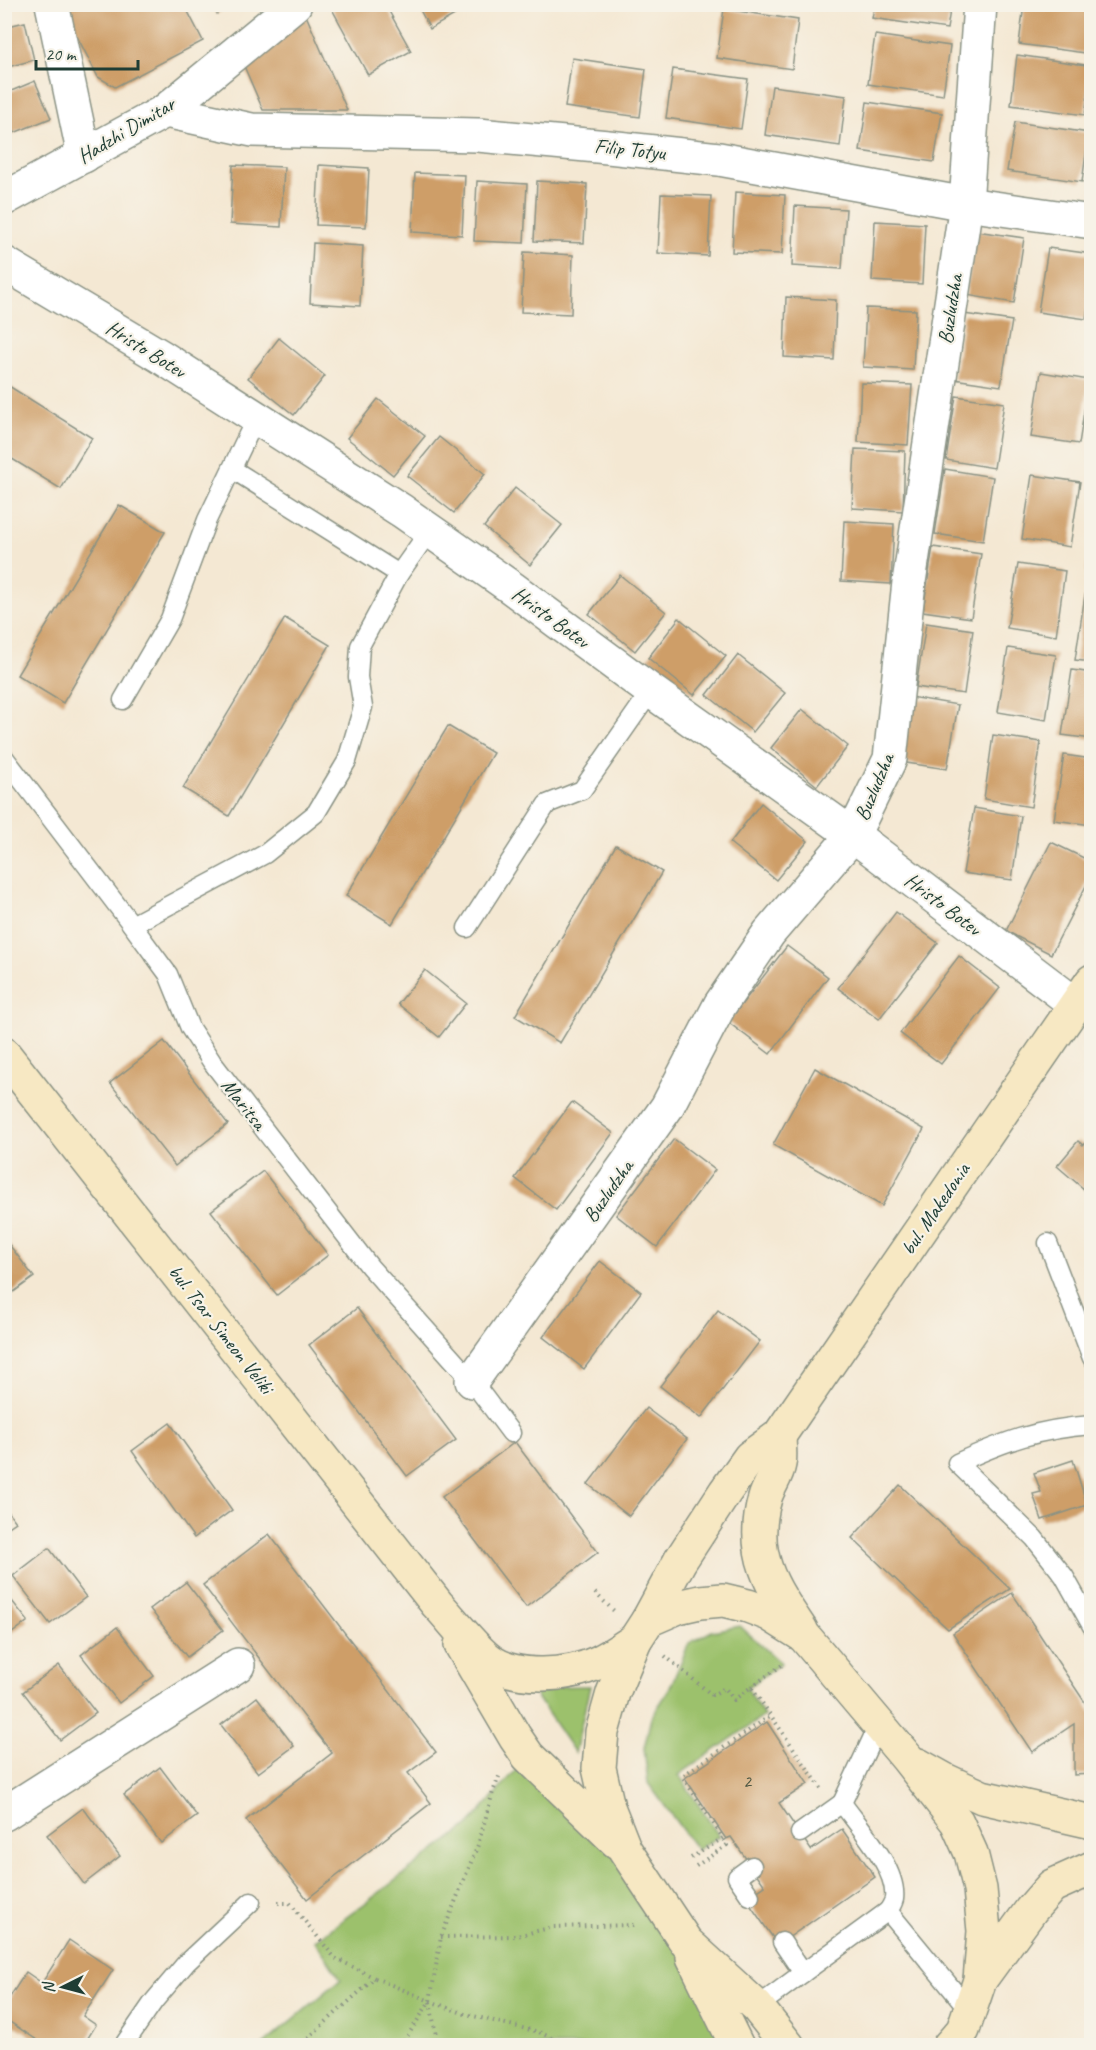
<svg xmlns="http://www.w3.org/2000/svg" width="1096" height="2050" font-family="Caveat,sans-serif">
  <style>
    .green { fill: #9cc16c; stroke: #5e7f50; stroke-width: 1.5 }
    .building { fill: #ce9e68 }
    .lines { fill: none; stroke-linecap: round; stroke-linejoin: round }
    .lane-casing { stroke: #8a9284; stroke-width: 21 }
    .street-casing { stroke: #8a9284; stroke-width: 36 }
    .secondary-casing { stroke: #8a9284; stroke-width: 36 }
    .path { stroke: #8a9284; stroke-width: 4; stroke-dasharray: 1.5 4.5; stroke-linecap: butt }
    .lane { stroke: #fff; stroke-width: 18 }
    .street { stroke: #fff; stroke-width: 33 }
    .secondary { stroke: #f7e8c3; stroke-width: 33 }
    .labels { text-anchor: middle; stroke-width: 4.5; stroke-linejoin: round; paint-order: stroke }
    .number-label { font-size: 18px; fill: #4b5541 }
    .street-label { font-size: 21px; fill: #1f3d34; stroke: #f7f3e8 }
  </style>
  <rect width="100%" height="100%" fill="#f7f3e8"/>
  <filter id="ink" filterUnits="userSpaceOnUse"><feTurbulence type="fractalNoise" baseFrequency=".0167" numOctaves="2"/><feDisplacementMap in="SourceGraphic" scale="12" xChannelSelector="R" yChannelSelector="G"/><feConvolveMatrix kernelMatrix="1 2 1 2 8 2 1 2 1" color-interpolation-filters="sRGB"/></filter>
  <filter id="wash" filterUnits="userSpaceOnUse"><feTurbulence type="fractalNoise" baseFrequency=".008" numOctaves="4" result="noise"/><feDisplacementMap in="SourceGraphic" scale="24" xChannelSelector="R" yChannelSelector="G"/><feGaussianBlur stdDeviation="1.35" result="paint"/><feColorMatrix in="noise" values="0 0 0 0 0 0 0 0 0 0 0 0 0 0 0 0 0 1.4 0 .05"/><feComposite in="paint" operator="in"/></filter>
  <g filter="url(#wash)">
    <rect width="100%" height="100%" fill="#f4e8d3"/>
    <g class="green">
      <polygon points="740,1626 781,1663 747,1688 764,1716 679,1775 719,1836 697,1850 648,1783 644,1748 651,1718 669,1690 689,1643 712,1631"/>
      <polygon points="590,1686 575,1753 530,1687"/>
      <polygon points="528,1756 625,1850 737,2046 262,2046 341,1979 315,1941 469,1825"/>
    </g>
    <g id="blocks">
      <g class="building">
        <polygon points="72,4 184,4 203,41 115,87 98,77 63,9"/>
        <polygon points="208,4 228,4 217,14"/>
        <polygon points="339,4 385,4 411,51 368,75 332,9"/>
        <polygon points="417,4 474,4 430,29"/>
        <polygon points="875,4 951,4 947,29 872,18"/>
        <polygon points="1024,4 1092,4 1092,54 1019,44"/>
        <polygon points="724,9 798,20 792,69 717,58"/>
        <polygon points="305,13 347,110 263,110 244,66"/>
        <polygon points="25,22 34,60 4,68 4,27"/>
        <polygon points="875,35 950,46 943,95 868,84"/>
        <polygon points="1017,55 1092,66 1085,115 1011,105"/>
        <polygon points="572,58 646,69 640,117 565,107"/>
        <polygon points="673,69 748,79 741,129 666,118"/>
        <polygon points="35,81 51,118 4,137 4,94"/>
        <polygon points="772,86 846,96 840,146 765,135"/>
        <polygon points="867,102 942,113 934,162 860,151"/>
        <polygon points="1015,122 1089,133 1082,182 1007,171"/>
        <polygon points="233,165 284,167 281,227 230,224"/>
        <polygon points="319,165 369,168 366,227 316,225"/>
        <polygon points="415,173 465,175 462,235 412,232"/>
        <polygon points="477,181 527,184 524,243 474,241"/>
        <polygon points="537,181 587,184 584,243 534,241"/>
        <polygon points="735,192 785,195 782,254 732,252"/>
        <polygon points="661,194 711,196 708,256 658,253"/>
        <polygon points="795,206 846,209 842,269 792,266"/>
        <polygon points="875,221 925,224 922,284 872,281"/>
        <polygon points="976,231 1024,238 1014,303 966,295"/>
        <polygon points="313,243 363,246 360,306 310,303"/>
        <polygon points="1048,248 1092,254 1092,282 1086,319 1038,312"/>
        <polygon points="524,252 573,255 571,314 521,312"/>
        <polygon points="786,297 836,300 834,360 784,357"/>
        <polygon points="866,308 916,310 913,370 863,367"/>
        <polygon points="964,314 1012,321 1001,386 954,379"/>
        <polygon points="279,338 325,376 294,415 248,378"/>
        <polygon points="1041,372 1089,380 1079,444 1031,437"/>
        <polygon points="4,383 92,438 61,489 4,454"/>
        <polygon points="861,383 912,385 908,445 858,442"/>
        <polygon points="956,396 1004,403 994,468 946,460"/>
        <polygon points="378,399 425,436 393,475 347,438"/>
        <polygon points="439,437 485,474 454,513 407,476"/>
        <polygon points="855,449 905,451 903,511 852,508"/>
        <polygon points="945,469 993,477 983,541 935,534"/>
        <polygon points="1032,475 1080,482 1070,547 1022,539"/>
        <polygon points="515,488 562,525 530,565 484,527"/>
        <polygon points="119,505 165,532 63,703 17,675"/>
        <polygon points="844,521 894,524 891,584 841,581"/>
        <polygon points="1090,545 1092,545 1092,573 1086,573"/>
        <polygon points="933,547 981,554 971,618 923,611"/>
        <polygon points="1018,564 1065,571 1056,636 1007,628"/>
        <polygon points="620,575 666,612 635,651 589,614"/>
        <polygon points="1085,595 1092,596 1092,662 1075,660"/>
        <polygon points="285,618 330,645 229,816 183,788"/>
        <polygon points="679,618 726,656 694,695 648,658"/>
        <polygon points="926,623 973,630 964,694 916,687"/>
        <polygon points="1008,648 1056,655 1046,720 998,712"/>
        <polygon points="738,655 785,693 753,732 707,695"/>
        <polygon points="1072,670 1092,673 1092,739 1062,735"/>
        <polygon points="910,697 958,705 947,769 900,762"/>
        <polygon points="802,709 848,746 817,786 771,748"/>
        <polygon points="448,726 493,753 392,924 346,896"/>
        <polygon points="993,735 1041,742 1031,807 984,799"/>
        <polygon points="1064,755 1092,759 1092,825 1054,820"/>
        <polygon points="761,803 808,841 776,880 730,843"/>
        <polygon points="974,808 1021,816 1012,880 963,873"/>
        <polygon points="1051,842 1092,862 1092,874 1051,954 1006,931"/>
        <polygon points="616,845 662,872 560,1043 515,1016"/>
        <polygon points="896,912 938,943 879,1019 838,988"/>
        <polygon points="787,946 828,977 770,1054 728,1022"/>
        <polygon points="959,956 1000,988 941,1064 900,1033"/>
        <polygon points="425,970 466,1003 439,1037 398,1004"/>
        <polygon points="164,1041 228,1124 175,1166 110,1083"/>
        <polygon points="815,1068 924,1129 882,1206 773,1145"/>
        <polygon points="572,1102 613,1133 556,1210 515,1178"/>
        <polygon points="1092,1136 1092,1196 1057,1166 1078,1141 1083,1145"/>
        <polygon points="674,1139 715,1170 657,1247 616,1215"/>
        <polygon points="263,1171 328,1255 277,1295 211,1211"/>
        <polygon points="4,1238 34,1277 4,1299"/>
        <polygon points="600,1261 641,1292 584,1369 543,1337"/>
        <polygon points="357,1308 456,1440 407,1476 309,1345"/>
        <polygon points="718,1310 760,1341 701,1418 660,1386"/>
        <polygon points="646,1408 687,1439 629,1516 588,1484"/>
        <polygon points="170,1423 232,1510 194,1538 132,1451"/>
        <polygon points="515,1442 598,1552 526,1607 442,1497"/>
        <polygon points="1073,1460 1087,1505 1042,1520 1033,1494 1041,1492 1034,1473"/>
        <polygon points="900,1485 1010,1589 948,1629 852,1538"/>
        <polygon points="4,1506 16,1522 4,1530"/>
        <polygon points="269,1534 436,1752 408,1773 431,1803 307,1899 246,1820 332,1753 203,1585"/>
        <polygon points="49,1548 86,1597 50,1624 13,1576"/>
        <polygon points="186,1582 223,1630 187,1657 150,1609"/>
        <polygon points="4,1591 28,1621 4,1639"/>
        <polygon points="1012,1593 1092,1713 1092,1774 1074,1775 1074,1724 1032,1752 953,1633"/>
        <polygon points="117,1627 154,1676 119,1703 81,1655"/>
        <polygon points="59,1665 96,1713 60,1740 23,1692"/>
        <polygon points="257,1697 294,1746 258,1773 221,1725"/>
        <polygon points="767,1722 808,1784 779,1803 811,1850 842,1829 875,1877 778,1945 746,1899 765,1886 731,1837 726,1839 685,1778"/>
        <polygon points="160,1767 197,1816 161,1843 124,1795"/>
        <polygon points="83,1808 120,1856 84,1884 47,1835"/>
        <polygon points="69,1940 113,1970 83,2016 96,2025 83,2046 46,2046 4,2018 4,2006 26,1972 42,1983"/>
      </g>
    </g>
  </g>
  <g filter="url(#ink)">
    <use href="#blocks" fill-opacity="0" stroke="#8a9284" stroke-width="1.5"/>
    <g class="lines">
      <g class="lane-casing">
        <g id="lane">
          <polyline points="232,469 399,574 430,530"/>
          <polyline points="123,700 170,619 207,520 256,418"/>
          <polyline points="4,757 132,925 168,974 190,1028 212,1062 370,1267 472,1381 511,1433"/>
          <polyline points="132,925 265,854 316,813 347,761 363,707 358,677 360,646 399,574"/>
          <polyline points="467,928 547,804 582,790 651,691"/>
          <polyline points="1048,1243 1092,1358"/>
          <path d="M1092 1425C1038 1429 1005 1441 957 1463L1034 1538 1064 1576 1092 1626"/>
          <path d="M879 1724 842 1803C859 1827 898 1869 894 1899 893 1903 890 1908 888 1911L970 2011"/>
          <polyline points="800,1833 842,1803"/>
          <polyline points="750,1896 737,1877 752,1866"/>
          <polyline points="782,1942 803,1973 888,1911"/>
          <polyline points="757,2007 803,1973"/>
          <polyline points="123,2046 154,2001 187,1962 251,1902"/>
        </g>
      </g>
      <g class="street-casing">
        <g id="street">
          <polyline points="52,4 84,156"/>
          <polyline points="165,111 252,130 478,135 608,147 719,159 966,204 1092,222"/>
          <polyline points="4,199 165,111 295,4"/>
          <polyline points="4,263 160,356 402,511 512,588 651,691 853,835 1075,1004"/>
          <polyline points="472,1381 667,1107 720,1005 769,933 853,835 890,759 909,582 966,204 980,4"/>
          <polyline points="4,1814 238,1665"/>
        </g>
      </g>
      <g class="secondary-casing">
        <g id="secondary">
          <path d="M4 1054 437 1604C453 1621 471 1645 488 1659 515 1681 570 1676 599 1662 612 1656 623 1648 635 1640"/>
          <path d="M779 1436C779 1445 781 1456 779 1464 777 1476 768 1487 765 1498 749 1553 771 1586 801 1630"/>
          <polyline points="648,1620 680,1561 725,1492 750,1457 779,1436 1092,981"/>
          <polyline points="461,1645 515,1737 528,1756 617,1842"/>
          <polyline points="918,1765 945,1780 982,1797 1092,1822"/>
          <polyline points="693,1957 737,2046"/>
          <polyline points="980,1980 1031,1910 1052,1886 1092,1868"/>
          <polyline points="788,2046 757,2007 686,1942 625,1850 608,1807 599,1768 602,1732 613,1693 635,1640 648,1620 678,1607 700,1602 723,1600 748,1606 769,1614 804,1636 907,1758 957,1822 971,1853 980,1889 984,1931 980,1980 963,2030 949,2046"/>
        </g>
      </g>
      <g class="path">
        <polyline points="595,1593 614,1611"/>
        <polyline points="665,1656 712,1695 725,1688 734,1700 751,1687 821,1788"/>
        <polyline points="751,1687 785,1663"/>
        <polyline points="691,1858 723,1838 682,1776 770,1716"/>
        <polyline points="696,1866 727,1845 723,1838"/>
        <polyline points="278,1903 290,1903 335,1958 375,1978"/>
        <polyline points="441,1937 517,1936 553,1927 634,1925"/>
        <polyline points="430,2001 465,2014 539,2032 568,2046"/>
        <polyline points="430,2002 438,2046"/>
        <polyline points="299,2046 375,1978 430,2001 441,1937 478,1845 493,1792 500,1774"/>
        <polyline points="401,2046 430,2001"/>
      </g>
      <use href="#lane" class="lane"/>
      <use href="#street" class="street"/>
      <use href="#secondary" class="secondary"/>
    </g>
  </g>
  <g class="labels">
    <g class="number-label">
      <text x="747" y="1787">2</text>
    </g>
    <g class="street-label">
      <text transform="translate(126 130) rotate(-31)" y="7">Hadzhi Dimitar</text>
      <text transform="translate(630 149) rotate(6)" y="7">Filip Totyu</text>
      <text transform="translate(950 309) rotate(-81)" y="7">Buzludzha</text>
      <text transform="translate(146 349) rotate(32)" y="7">Hristo Botev</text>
      <text transform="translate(551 617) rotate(36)" y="7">Hristo Botev</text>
      <text transform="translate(874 787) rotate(-67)" y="7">Buzludzha</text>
      <text transform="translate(943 904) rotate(37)" y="7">Hristo Botev</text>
      <text transform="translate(244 1104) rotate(52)" y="7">Maritsa</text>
      <text transform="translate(608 1191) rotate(-55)" y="7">Buzludzha</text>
      <text transform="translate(935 1209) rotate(-56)" y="7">bul. Makedonia</text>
      <text transform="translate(221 1329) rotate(52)" y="7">bul. Tsar Simeon Veliki</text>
    </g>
  </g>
  <rect width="1096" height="2050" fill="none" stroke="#f7f3e8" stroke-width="24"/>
  <g transform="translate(63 1987) rotate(264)" stroke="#f7f3e8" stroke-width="4.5" paint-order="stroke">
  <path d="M0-4.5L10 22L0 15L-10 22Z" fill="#1f3d34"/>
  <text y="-9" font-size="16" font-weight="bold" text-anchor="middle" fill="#1f3d34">N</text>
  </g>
  <path d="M36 60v9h102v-9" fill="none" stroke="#1f3d34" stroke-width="3"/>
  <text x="45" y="60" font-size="18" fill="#1f3d34" stroke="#f7f3e8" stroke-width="4.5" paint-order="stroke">20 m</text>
</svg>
